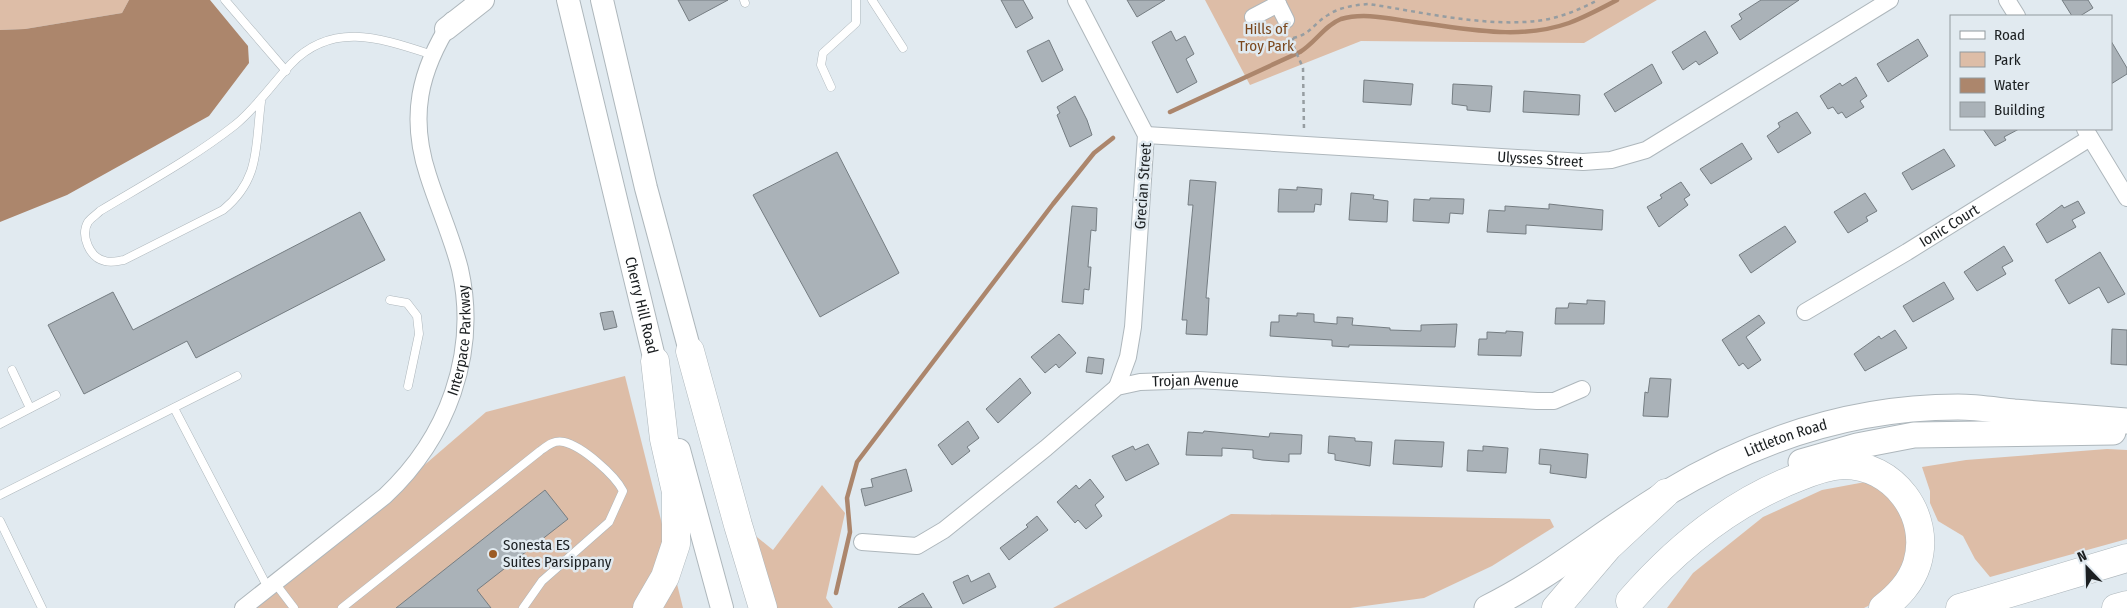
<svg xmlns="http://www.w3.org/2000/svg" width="2127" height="608" font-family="'Fira Sans Condensed',sans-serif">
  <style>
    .green { fill: #ddbda7 }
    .water { fill: #ac866c }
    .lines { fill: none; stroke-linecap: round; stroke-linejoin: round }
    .stream { stroke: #ac866c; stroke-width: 4.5 }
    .building { fill: #aab2b8; stroke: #757d82 }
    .lane-casing { stroke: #aeb7bc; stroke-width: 9 }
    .street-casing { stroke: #aeb7bc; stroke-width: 18 }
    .secondary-casing { stroke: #aeb7bc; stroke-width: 24 }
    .primary-casing { stroke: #aeb7bc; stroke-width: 27 }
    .highway-casing { stroke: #aeb7bc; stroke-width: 29 }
    .path { stroke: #969da1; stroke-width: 2.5; stroke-dasharray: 4 4; stroke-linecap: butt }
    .lane { stroke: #fff; stroke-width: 8 }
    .street { stroke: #fff; stroke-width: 16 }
    .secondary { stroke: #fff; stroke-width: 22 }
    .primary { stroke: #fff; stroke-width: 25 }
    .highway { stroke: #fff; stroke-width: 28 }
    .poi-dot { fill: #9c5c26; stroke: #e1eaf0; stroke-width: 2 }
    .labels { text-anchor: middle; stroke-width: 5; stroke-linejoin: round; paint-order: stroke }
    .park-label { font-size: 15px; fill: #7b481e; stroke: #e1eaf0 }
    .street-label { font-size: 15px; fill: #1b1f21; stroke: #e1eaf0 }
    .poi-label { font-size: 15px; fill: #1b1f21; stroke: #e1eaf0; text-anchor: start }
  </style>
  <rect width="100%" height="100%" fill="#e1eaf0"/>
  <g class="green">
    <polygon points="0,0 129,0 122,13 25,29 0,30"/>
    <polygon points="1205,0 1657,0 1584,43 1361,41 1250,85"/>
    <polygon points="625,376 683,608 252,608 313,561 486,412"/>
    <polygon points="2107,449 2127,450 2127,539 1990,577 1975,559 1963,536 1938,521 1930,503 1930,491 1922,467 1966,460"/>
    <polygon points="1876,480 1898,500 1911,530 1910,560 1895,587 1868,606 1864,608 1667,608 1693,573 1763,517 1822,490"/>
    <polygon points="822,485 845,513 826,598 833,608 757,608 738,530 757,537 773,550"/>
    <polygon points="1231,514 1550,519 1554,527 1492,566 1424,598 1350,608 1053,608"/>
  </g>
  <polygon class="water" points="129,0 210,0 248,46 249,63 209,116 67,195 0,222 0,30 25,29 122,13"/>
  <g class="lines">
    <g class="stream">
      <path d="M1170 112 1300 52C1315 43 1325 25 1341 19 1364 12 1391 19 1414 22 1465 28 1518 41 1569 23 1585 17 1602 8 1617 0"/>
      <polyline points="836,593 850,532 847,498 857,462 1053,204 1094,153 1113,138"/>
    </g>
  </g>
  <g class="building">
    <polygon points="678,0 728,0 689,21"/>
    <polygon points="1001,0 1023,0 1033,18 1016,28"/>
    <polygon points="1127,0 1165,0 1137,17"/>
    <polygon points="1761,0 1799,0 1740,40 1731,26 1742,19 1739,14"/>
    <polygon points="2062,0 2088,0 2093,8 2080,16 2072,16"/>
    <polygon points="1171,31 1176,41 1185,36 1194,54 1186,59 1197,82 1177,93 1152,42"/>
    <polygon points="1705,31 1718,53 1699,65 1696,61 1683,70 1672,52"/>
    <polygon points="1918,39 1928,56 1888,82 1877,64"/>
    <polygon points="1049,40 1063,70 1042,82 1027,51"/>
    <polygon points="2111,41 2127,68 2127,74 2111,84"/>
    <polygon points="1652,64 1662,83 1615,112 1604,94"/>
    <polygon points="1856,77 1867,96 1860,101 1864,107 1846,118 1842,112 1838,114 1833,107 1828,109 1820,96 1840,83 1842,86"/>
    <polygon points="1364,80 1413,84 1411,105 1363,102"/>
    <polygon points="1453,84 1492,86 1490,112 1467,110 1467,106 1452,104"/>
    <polygon points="1524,91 1580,95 1579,115 1523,112"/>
    <polygon points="1075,96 1087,120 1092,135 1070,147 1057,115 1060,113 1057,107"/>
    <polygon points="1797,112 1811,133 1778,153 1767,136 1780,127 1778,123"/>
    <polygon points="1983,129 2019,129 2004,137 2006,140 1995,146"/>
    <polygon points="1742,143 1752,159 1711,184 1700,169"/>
    <polygon points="1944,149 1955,166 1912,190 1902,173"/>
    <polygon points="837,152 899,273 820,317 753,195"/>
    <polygon points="1190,180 1216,182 1206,298 1209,298 1207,335 1186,334 1187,320 1182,320 1193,205 1188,205"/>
    <polygon points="1681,182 1690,195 1684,199 1688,205 1659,227 1647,207 1662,198 1660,195"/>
    <polygon points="1297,187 1322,189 1321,205 1315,204 1314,212 1278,212 1279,189 1297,190"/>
    <polygon points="1351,193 1374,195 1373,199 1388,201 1387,222 1349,220"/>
    <polygon points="1865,193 1877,211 1866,217 1868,221 1848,233 1834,212"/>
    <polygon points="1430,198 1464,199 1463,214 1450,213 1449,223 1413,221 1414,199 1430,200"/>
    <polygon points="2078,201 2085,213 2072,220 2076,227 2047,243 2036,224 2062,205 2064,208"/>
    <polygon points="1549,204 1603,210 1602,230 1526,225 1526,234 1487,232 1489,210 1505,211 1505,206 1549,209"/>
    <polygon points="1072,206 1097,208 1096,231 1091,230 1088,267 1091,267 1089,290 1084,289 1083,304 1062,302"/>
    <polygon points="360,212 385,260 196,358 187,341 84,394 48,325 113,292 133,330"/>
    <polygon points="1785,226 1796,242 1751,273 1739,255"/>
    <polygon points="2004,246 2013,261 2002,267 2006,274 1977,291 1964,272"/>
    <polygon points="2100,252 2125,294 2108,303 2099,287 2069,304 2055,280"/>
    <polygon points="1944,282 1954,299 1913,322 1903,306"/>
    <polygon points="1587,300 1605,301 1604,324 1555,324 1556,308 1568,308 1569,303 1587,304"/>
    <polygon points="613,311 617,327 604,330 600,313"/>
    <polygon points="1297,313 1314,314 1314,322 1337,324 1337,317 1353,318 1352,325 1390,328 1390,330 1421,331 1421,325 1457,324 1455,347 1349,345 1349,347 1332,346 1332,340 1270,336 1271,322 1279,322 1279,315 1297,316"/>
    <polygon points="1759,315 1765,323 1746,337 1761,360 1748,369 1743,363 1739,366 1722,340"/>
    <polygon points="2112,329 2127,330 2127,365 2111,364"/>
    <polygon points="1895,330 1907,348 1865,371 1854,354 1879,336 1881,339"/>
    <polygon points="1506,331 1523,332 1521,356 1478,355 1479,339 1487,339 1487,332 1506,333"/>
    <polygon points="1059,334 1076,353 1059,368 1056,364 1045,373 1031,357"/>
    <polygon points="1088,357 1104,359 1102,374 1086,372"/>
    <polygon points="1020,378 1031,393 998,423 986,409"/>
    <polygon points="1650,378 1671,379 1668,417 1643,416 1645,392 1648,393"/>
    <polygon points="968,421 979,438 967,447 970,451 952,465 938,445"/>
    <polygon points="1204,431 1269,437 1270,433 1302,435 1301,454 1289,454 1289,462 1262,460 1253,458 1253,450 1222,448 1222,456 1186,455 1188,432 1203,433"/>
    <polygon points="1329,436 1355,438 1355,441 1372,442 1370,466 1335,460 1335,454 1328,453"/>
    <polygon points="1395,440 1444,442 1442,467 1393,464"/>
    <polygon points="1148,444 1159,464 1126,481 1112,456 1133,446 1135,450"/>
    <polygon points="1483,446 1508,448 1506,473 1467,471 1468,450 1483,451"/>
    <polygon points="1540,449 1588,454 1586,478 1550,473 1551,465 1539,464"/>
    <polygon points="906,469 912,491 865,506 861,489 873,487 871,479"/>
    <polygon points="1090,479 1104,497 1095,505 1102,516 1086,529 1078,520 1075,523 1057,502 1076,485 1079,489"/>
    <polygon points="545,490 568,519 477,590 491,608 396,608"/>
    <polygon points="1037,516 1048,530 1009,560 1000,548 1028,527 1026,525"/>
    <polygon points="989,573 996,587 963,604 953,582 968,575 971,582"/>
    <polygon points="923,593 932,608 898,608"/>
  </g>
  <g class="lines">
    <g class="lane-casing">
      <g id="lane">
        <polyline points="225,0 286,71"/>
        <polyline points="744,0 745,3"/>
        <polyline points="872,0 903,48"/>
        <polyline points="831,87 821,65 823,53 856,23 856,0"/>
        <path d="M261 102C255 146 261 179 223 210L124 260C117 261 112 263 105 261 90 258 80 236 88 222 91 218 96 215 100 211 145 184 193 158 235 125 257 107 272 84 291 64 333 20 383 39 433 55"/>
        <polyline points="390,300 407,303 417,316 419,334 408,386"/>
        <polyline points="12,370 30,408"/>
        <polyline points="174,408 268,588"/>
        <polyline points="0,424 56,395"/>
        <polyline points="0,495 237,376"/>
        <polyline points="0,521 42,608"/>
        <polyline points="275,583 294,608"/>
        <path d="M342 608 540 451C548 445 554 440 564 442 582 446 615 475 623 491L609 522 542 581 523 608"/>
      </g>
    </g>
    <g class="street-casing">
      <g id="street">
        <polyline points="1076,0 1146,135 1133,327 1128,357 1117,387"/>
        <polyline points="1276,0 1286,20"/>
        <polyline points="2007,0 2017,16"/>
        <polyline points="1253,17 1278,4"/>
        <polyline points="2085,129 2127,198"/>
        <path id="s1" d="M1146 135 1583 162 1611 160 1646 150 1890 0"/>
        <path id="s2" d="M1805 312 1907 252 2090 138"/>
        <path id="s3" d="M862 542 917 546 944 530 1046 448 1117 387 1140 382 1199 380 1537 401H1554L1582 389"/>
        <path id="s4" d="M243 608 385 496C447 438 479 354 460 269 452 237 438 207 428 175 409 117 419 71 452 20"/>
      </g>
    </g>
    <g class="secondary-casing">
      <g id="secondary">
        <path id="s5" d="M568 0 659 378"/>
        <polyline points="602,0 646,188 690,351"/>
        <polyline points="446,29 483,0"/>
        <polyline points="679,450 722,608"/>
      </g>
    </g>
    <g class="primary-casing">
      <g id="primary">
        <polyline points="1801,462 1857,446 1914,435 2113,432"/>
        <path id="s6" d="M1487 608C1550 577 1605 530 1665 494 1754 440 1852 407 1958 407 1976 407 1995 410 2014 412 2052 415 2089 418 2127 421"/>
      </g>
    </g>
    <g class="highway-casing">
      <g id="highway">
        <polyline points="690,351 738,525 763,608"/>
        <path d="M1630 601C1676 548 1733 502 1799 477 1813 471 1827 466 1843 465 1893 464 1932 515 1917 564 1911 583 1898 596 1883 608"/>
        <polyline points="647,608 665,577 676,544 676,492 664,439 655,361"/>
        <polyline points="1556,608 1608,547 1666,493"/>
        <polyline points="1960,608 2127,558"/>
        <polyline points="2116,608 2127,605"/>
      </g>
    </g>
    <g class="path">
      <path d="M1293 38C1310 35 1314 23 1328 15 1340 7 1355 5 1369 4 1420 12 1486 27 1536 21 1557 19 1579 10 1598 0"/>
      <polyline points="1293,38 1293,45 1303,68 1304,131"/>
    </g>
    <use href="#lane" class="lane"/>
    <use href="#street" class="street"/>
    <use href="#secondary" class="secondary"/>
    <use href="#primary" class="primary"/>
    <use href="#highway" class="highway"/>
  </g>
  <circle class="poi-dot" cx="493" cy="554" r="5"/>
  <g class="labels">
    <g class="park-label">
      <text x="1266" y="34">Hills of<tspan x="1266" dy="17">Troy Park</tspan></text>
    </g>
    <g class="street-label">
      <text dy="5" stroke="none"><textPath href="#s1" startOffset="395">Ulysses Street</textPath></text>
      <text transform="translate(1143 186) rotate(-86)" y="5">Grecian Street</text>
      <text dy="5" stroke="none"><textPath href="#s2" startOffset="168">Ionic Court</textPath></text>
      <text dy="5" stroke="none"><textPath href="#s5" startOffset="314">Cherry Hill Road</textPath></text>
      <text dy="5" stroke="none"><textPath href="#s4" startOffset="359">Interpace Parkway</textPath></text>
      <text dy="5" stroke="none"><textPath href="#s3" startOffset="390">Trojan Avenue</textPath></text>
      <text dy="5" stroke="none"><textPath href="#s6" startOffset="345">Littleton Road</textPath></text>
    </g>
    <g class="poi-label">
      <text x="503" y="550">Sonesta ES<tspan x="503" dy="17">Suites Parsippany</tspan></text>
    </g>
  </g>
  <rect x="1950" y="15" width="162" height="115" fill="#e1eaf0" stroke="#92999d"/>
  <rect x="1960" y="31" width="25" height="8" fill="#ffffff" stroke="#92999d"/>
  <text x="1994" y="40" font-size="15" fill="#1b1f21">Road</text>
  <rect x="1960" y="52" width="25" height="15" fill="#ddbda7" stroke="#92999d"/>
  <text x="1994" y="65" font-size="15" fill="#1b1f21">Park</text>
  <rect x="1960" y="78" width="25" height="15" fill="#ac866c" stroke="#92999d"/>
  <text x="1994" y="90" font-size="15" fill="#1b1f21">Water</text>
  <rect x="1960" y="102" width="25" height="15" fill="#aab2b8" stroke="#92999d"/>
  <text x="1994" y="115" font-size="15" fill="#1b1f21">Building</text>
  <g transform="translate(2087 568) rotate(337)" stroke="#e1eaf0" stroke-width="4" paint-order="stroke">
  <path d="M0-4L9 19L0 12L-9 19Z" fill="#1b1f21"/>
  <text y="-8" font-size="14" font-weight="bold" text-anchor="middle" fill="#1b1f21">N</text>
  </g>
</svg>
